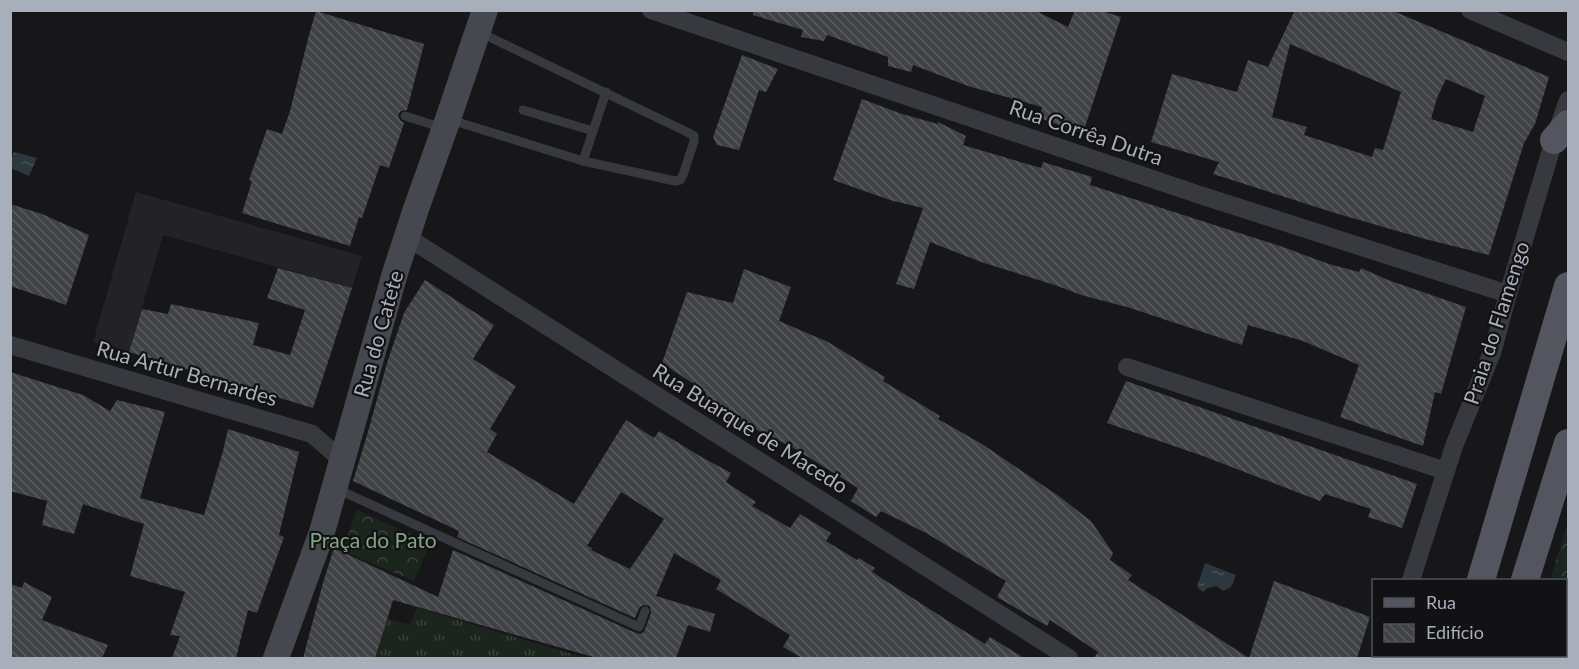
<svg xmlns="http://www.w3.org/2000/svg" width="1579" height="669" font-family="Lato,sans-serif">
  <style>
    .built { fill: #232326 }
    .grass { fill: url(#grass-tufts) }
    .park { fill: url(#park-crowns) }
    .water { fill: url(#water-ripples) }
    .building { fill: url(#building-back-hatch); fill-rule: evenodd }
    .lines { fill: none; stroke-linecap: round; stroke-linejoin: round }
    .service { stroke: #38393f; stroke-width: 9 }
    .minor { stroke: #38393f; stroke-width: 18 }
    .secondary { stroke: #45484f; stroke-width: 26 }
    .primary { stroke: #53565e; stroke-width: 28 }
    .labels { text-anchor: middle; stroke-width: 4.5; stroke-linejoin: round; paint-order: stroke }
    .street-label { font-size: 21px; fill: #a8afba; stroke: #121214 }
    .park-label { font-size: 21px; fill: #7fa67e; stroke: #121214 }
  </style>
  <defs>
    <pattern id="grass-tufts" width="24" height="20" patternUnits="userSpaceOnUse" patternTransform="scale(1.5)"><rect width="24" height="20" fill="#1c251d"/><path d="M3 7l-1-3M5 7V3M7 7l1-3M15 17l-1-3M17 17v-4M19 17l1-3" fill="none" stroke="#3a423c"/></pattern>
    <pattern id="park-crowns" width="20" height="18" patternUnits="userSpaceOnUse" patternTransform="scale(1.5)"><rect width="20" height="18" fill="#1c251d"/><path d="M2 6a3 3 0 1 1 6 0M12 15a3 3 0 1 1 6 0" fill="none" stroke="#3a423c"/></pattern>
    <pattern id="water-ripples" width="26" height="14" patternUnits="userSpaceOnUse" patternTransform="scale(1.5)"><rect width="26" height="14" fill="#2c383e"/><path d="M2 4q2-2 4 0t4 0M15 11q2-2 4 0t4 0" fill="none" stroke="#485258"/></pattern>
    <pattern id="building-back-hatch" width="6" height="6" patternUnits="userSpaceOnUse" patternTransform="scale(1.5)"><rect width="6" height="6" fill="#414246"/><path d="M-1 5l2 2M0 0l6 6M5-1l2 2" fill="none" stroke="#5a5b5f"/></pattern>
  </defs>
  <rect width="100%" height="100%" fill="#171719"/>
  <polygon class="built" points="136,192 362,256 352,288 163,235 129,352 93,342"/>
  <polygon class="grass" points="417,608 586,658 373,658 387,619 410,625"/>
  <g class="park">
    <polygon points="357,510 430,543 414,581 342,551"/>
    <polygon points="1568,522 1568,658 1527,658 1527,656 1566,656 1566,580 1550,580"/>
  </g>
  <g class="water">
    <polygon points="14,152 37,158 29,176 11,168 11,159"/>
    <polygon points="1205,563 1236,575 1231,587 1223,591 1217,586 1208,588 1203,592 1197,587"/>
  </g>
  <g class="building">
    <polygon points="753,10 1034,10 1068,27 1075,10 1099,10 1121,17 1083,133 1039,118 1042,107 968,86 913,65 911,72 888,66 888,57 827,35 824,41 801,37 803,30 753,15"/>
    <path d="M1295 10H1391L1549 77 1535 124 1524 143 1489 255 1425 239 1335 213 1213 174 1219 162 1151 142 1172 74 1237 92 1248 60 1268 67ZM1290 44 1401 92 1383 150 1375 148 1372 157 1304 135 1307 127 1272 117ZM1446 79 1485 96 1473 132 1431 119 1437 98Z"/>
    <polygon points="316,11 424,44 407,110 401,111 398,115 400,120 404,123 389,168 380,165 362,218 359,217 350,246 242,213 252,181 249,180 267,129 282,134 290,111 309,35"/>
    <polygon points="742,55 778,69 766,92 759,90 739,150 717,145 713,137"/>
    <polygon points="862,99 902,114 938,124 938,122 966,136 963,145 1041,168 1043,162 1092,177 1090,185 1280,246 1329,264 1359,272 1361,268 1388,280 1466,307 1441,394 1435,392 1423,446 1340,417 1359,365 1303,341 1248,325 1242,345 1127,307 1081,295 1055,285 981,262 930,242 914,289 896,284 923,208 893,201 833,180"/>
    <polygon points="10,204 42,214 89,235 66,305 10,286"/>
    <polygon points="278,268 352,288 313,408 129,352 142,309 168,314 171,304 259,323 253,345 290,355 305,310 267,298"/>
    <polygon points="744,269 791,287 779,321 828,342 885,377 883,381 940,416 938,419 982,444 1060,497 1091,521 1113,553 1110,560 1132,575 1128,580 1249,658 1094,658 1098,652 1050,620 1047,626 997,597 1006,581 926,533 881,511 876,517 851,501 858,488 792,447 747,425 742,429 704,399 706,392 662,363 687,292 733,303"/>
    <path d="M425 280 494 325 473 359 516 386 490 429 497 434 487 452 574 504 626 420 654 438 659 431 698 455 731 473 726 482 756 502 752 506 790 528 800 514 831 533 826 541 857 560 859 558 875 568 872 572 953 624 985 644 990 637 1024 658H802L783 647 790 635 716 589 721 580 674 553 656 596 715 614 710 632 688 625 676 658H597L393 600 375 658H303L323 583 334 548 438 597 453 550 636 633 640 634 644 632 651 613 650 606 643 605 639 608 635 618 457 537 459 531 353 481 368 432 387 363 404 313ZM621 492 664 519 630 569 591 550 592 548 587 546Z"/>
    <polygon points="10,372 83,395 110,411 117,400 165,412 140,498 204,515 223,451 228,429 299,452 279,535 284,537 257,613 248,610 236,658 172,658 180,636 170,635 185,592 130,576 144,524 83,504 74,534 42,525 47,501 10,491"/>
    <polygon points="1126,381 1417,484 1402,528 1368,517 1371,509 1325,494 1320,501 1203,456 1107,423"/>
    <polygon points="1274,581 1370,617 1357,658 1249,658"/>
    <polygon points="24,582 52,597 42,620 108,645 102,658 10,658 10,584 22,588"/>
  </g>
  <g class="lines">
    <g class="service">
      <polyline points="523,110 593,131"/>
      <polyline points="405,116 443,128"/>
      <polyline points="451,120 583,161 675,181 680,180 683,175 694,141 694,136 687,132 479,32"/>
      <polyline points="583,161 606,92"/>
      <polyline points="337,489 639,627 645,611"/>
    </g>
    <g class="minor">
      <polyline points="651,10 1200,195 1508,294"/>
      <polyline points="1470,10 1568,52"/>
      <polyline points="407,237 1069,658"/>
      <polyline points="10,345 312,434 343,461"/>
      <polyline points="1127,367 1446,471"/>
      <polyline points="1411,580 1454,446 1493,350 1508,294 1554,140 1568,100"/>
      <polyline points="1385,658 1386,656"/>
    </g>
    <polyline class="secondary" points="276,658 322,532 395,273 416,209 448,119 485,10"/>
    <g class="primary">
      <polyline points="1554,140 1568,124"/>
      <polyline points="1481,580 1568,286"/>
      <polyline points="1525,580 1568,443"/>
      <polyline points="1457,658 1458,656"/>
      <polyline points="1504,658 1505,656"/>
    </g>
  </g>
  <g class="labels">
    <g class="street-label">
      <text transform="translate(1086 133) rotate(19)" y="7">Rua Corrêa Dutra</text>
      <text transform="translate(1497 323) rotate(-72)" y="7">Praia do Flamengo</text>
      <text transform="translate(379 334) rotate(-74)" y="7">Rua do Catete</text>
      <text transform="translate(187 374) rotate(16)" y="7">Rua Artur Bernardes</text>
      <text transform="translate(750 429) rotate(32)" y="7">Rua Buarque de Macedo</text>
    </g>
    <g class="park-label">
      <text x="373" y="548">Praça do Pato</text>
    </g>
  </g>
  <rect width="1579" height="669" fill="none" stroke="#a8afba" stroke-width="24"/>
  <rect x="1372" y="579" width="195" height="78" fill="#121214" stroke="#4e5156" stroke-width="1.5"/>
  <rect x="1384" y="598" width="30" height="9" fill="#53565e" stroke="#4e5156" stroke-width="1.5"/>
  <text x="1426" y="609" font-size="18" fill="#a8afba">Rua</text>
  <rect x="1384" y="624" width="30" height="18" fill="url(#building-back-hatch)" stroke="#4e5156" stroke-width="1.5"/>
  <text x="1426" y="639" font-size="18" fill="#a8afba">Edifício</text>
</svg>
